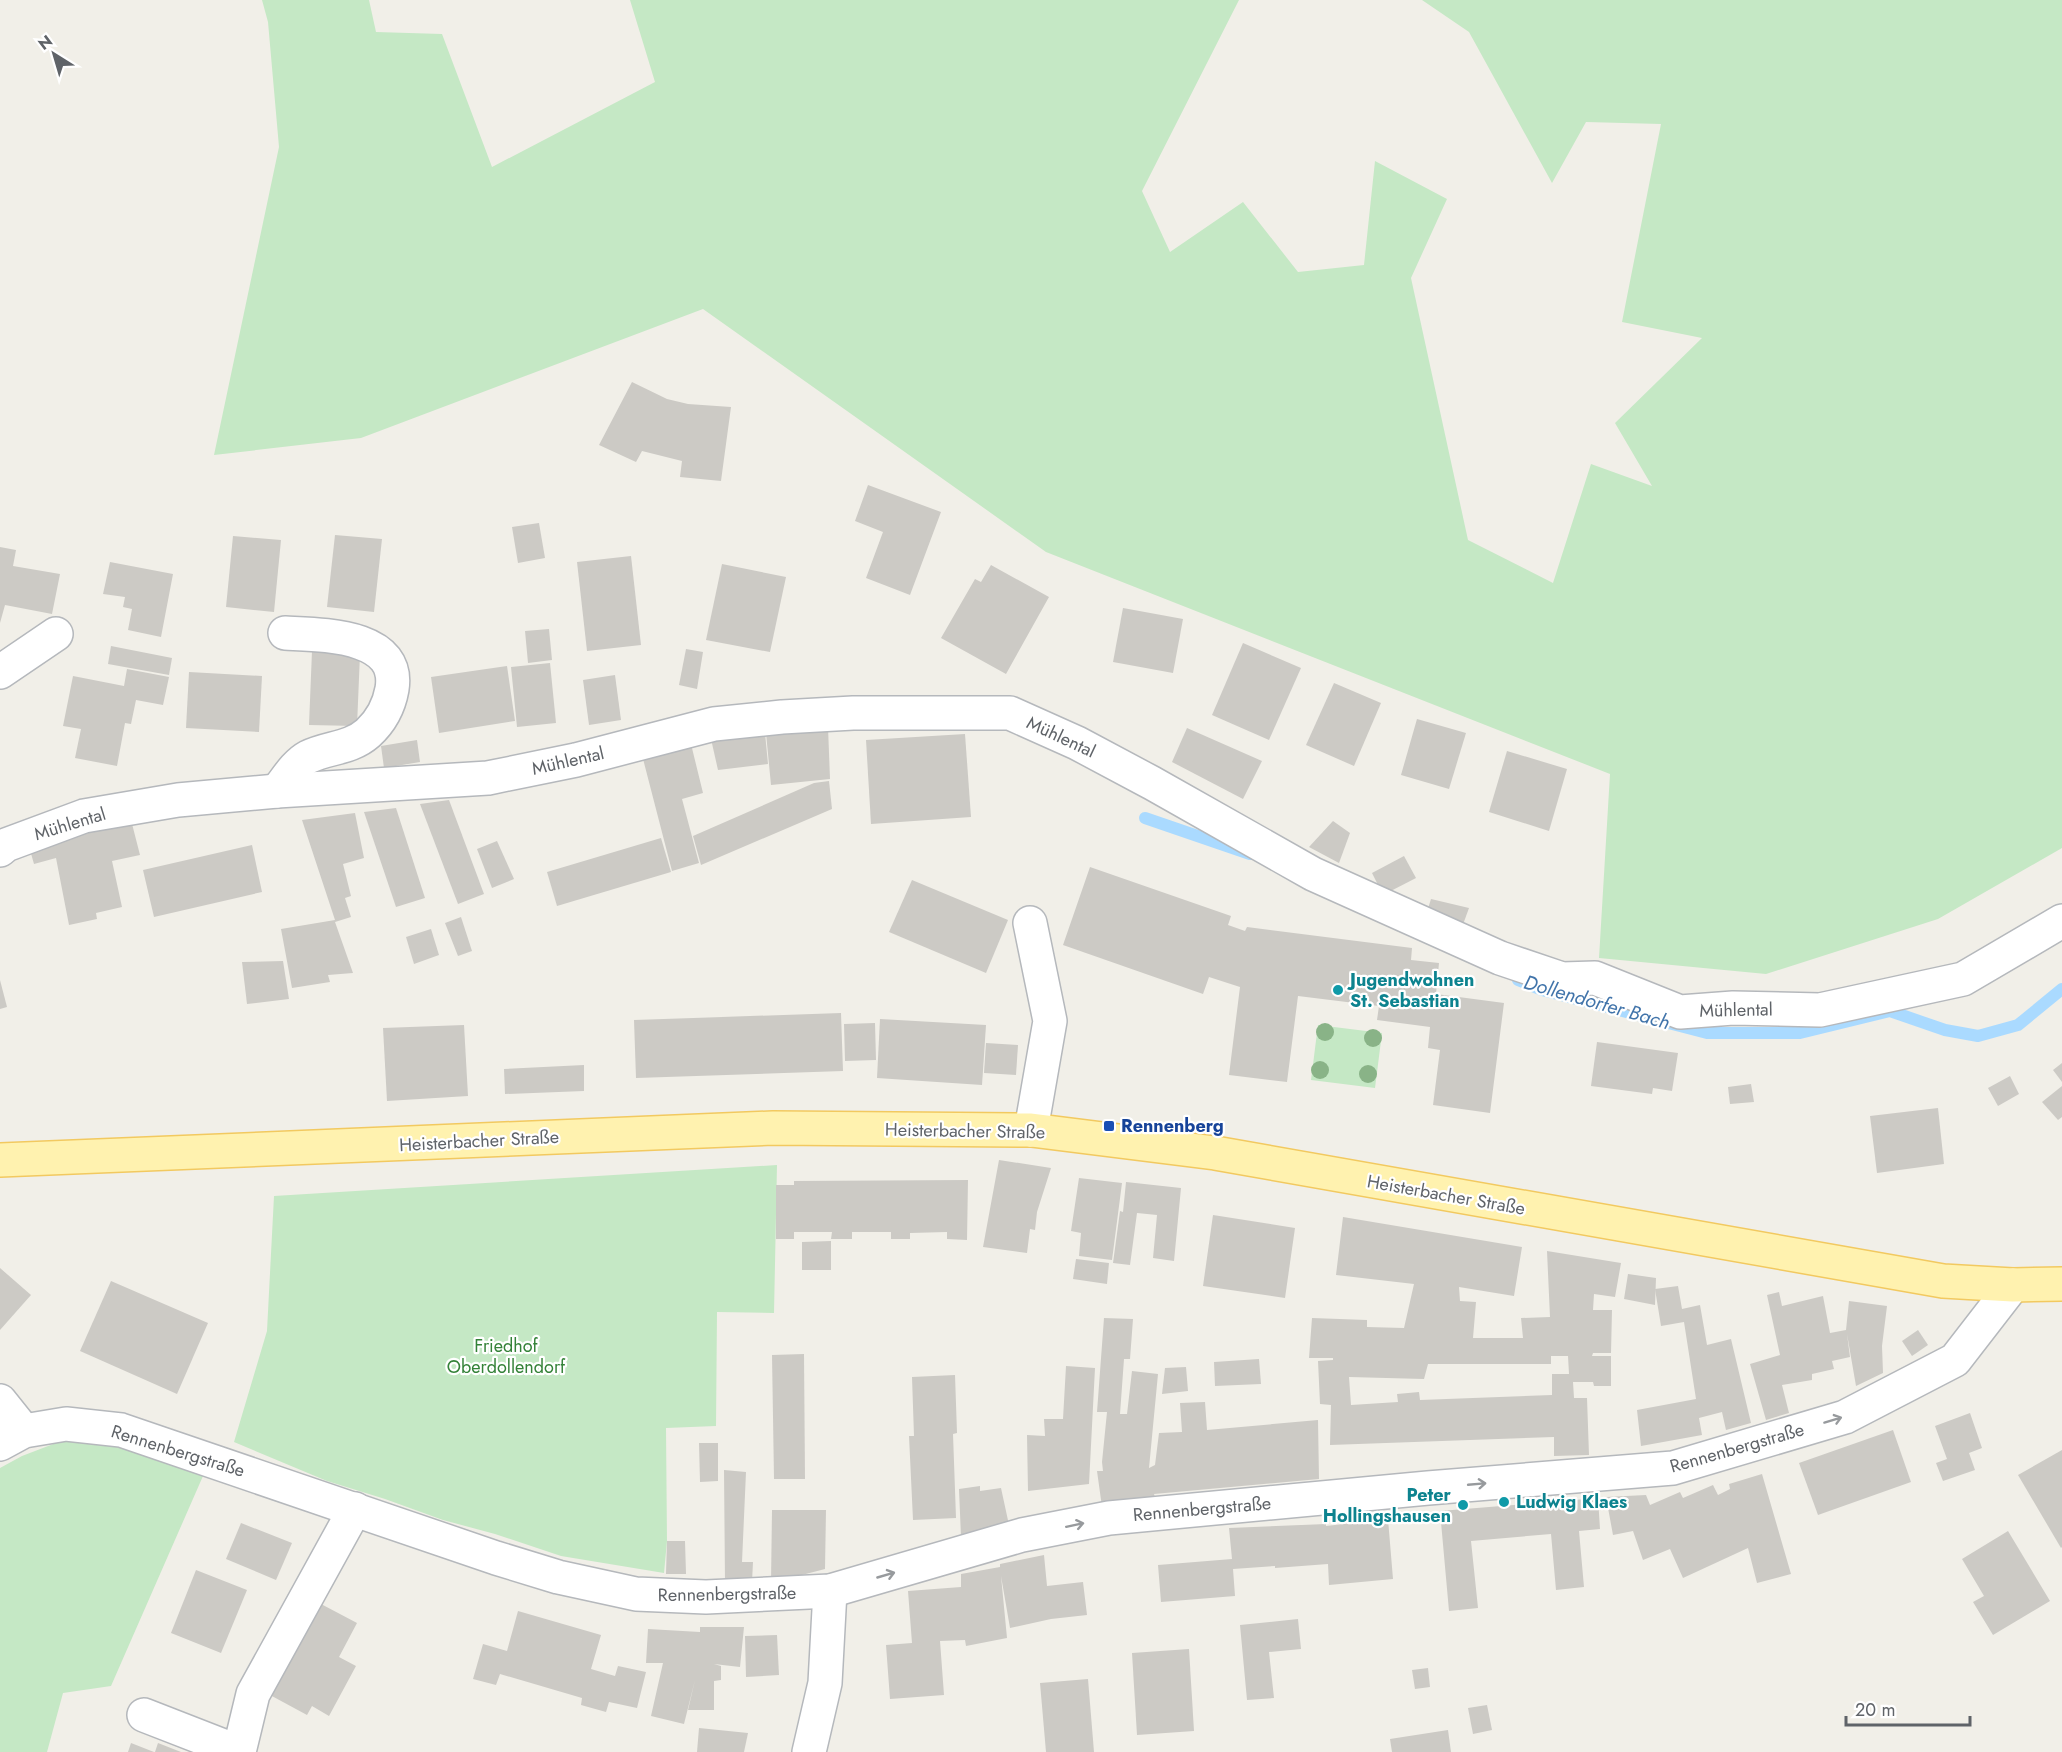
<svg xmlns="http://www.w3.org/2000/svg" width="2062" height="1752" font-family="Jost,sans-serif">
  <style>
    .green { fill: #c5e8c5 }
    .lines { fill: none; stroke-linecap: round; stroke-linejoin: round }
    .stream { stroke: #aadaff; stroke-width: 12 }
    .building { fill: #cccac5; fill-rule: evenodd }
    .minor-casing { stroke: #b5b8bc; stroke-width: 36 }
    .major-casing { stroke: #f2c960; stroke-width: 36 }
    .minor { stroke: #fff; stroke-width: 33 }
    .major { stroke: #fff2af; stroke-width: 33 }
    .tree { fill: #89b387 }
    .oneway { stroke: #979a9d }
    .culture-dot { fill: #0f9aa8; stroke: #fff; stroke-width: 2 }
    .transit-dot { fill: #1a4fb4; stroke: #fff; stroke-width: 2 }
    .labels { text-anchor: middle; stroke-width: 4.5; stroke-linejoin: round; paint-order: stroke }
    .street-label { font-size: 18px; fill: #5f6368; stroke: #fff }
    .culture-label { font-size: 18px; font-weight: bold; fill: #0d838f; stroke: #fff; text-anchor: start }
    .transit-label { font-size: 18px; font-weight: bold; fill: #164399; stroke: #fff; text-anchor: start }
    .park-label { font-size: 18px; fill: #348238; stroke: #fff }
    .water-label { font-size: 20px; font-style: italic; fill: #4174aa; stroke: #fff }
  </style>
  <rect width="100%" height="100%" fill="#f1efe8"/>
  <g class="green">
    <polygon points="262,0 369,0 376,32 442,34 492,167 655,82 630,0 1239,0 1142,191 1170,252 1243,202 1298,272 1364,265 1375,161 1447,199 1411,278 1468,540 1553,583 1591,464 1652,486 1615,423 1702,338 1622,322 1661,124 1586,122 1552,183 1469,32 1422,0 2062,0 2062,848 1938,919 1766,974 1599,958 1610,774 1046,552 703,309 361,438 214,455 279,147 268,22"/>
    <polygon points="1318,1025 1382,1033 1375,1088 1311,1080"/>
    <polygon points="777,1165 774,1313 717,1312 716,1426 666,1428 667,1541 664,1573 561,1556 495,1534 443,1520 385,1499 327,1481 234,1442 267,1331 274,1196"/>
    <polygon points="69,1438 140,1450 203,1476 111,1686 63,1693 47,1752 0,1752 0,1468 22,1456"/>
  </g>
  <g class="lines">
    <g class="stream">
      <polyline points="1145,818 1250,854"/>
      <polyline points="1518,980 1542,990 1707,1033 1800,1033 1890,1011 1945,1030 1978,1036 2018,1025 2062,989"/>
    </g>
  </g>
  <g class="building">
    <polygon points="632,382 667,399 688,404 731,407 721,481 680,477 682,461 642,451 636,462 599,445"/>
    <polygon points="868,485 941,512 910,595 866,578 883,532 855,521"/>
    <polygon points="539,523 545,558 518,563 512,527"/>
    <polygon points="335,535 382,539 374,612 327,607"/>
    <polygon points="233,536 281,540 274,612 226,607"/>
    <polygon points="0,547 16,550 13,566 60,574 52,614 5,605 0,623"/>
    <polygon points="631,556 641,645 587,651 577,562"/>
    <polygon points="110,562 173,574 161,637 128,630 132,609 123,607 125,597 103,594"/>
    <polygon points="722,564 786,577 770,652 706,640"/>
    <polygon points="991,565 1049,597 1006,674 941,638 975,579 981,582"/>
    <polygon points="1123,608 1183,619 1173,673 1113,662"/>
    <polygon points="549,629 552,660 528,663 525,631"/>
    <polygon points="1243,643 1301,668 1269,740 1212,715"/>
    <polygon points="111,646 172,658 169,675 108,664"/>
    <polygon points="686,649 703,652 697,689 679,685"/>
    <polygon points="312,651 360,654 357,726 309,725"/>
    <polygon points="550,663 556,723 517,727 511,667"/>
    <polygon points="507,666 515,721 439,733 431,677"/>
    <polygon points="127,669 169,677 163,705 136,700 131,724 125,723 117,766 75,758 81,729 63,726 73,676 124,686"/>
    <polygon points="189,672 262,676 259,732 186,728"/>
    <polygon points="615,675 621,720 589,725 583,680"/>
    <polygon points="1334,683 1381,703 1354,766 1306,745"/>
    <polygon points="1417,719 1466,733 1449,789 1401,775"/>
    <polygon points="828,727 830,779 771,785 766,733"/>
    <polygon points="1187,728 1262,761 1243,799 1172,762"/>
    <polygon points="765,733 768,764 718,770 711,739"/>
    <polygon points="965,734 971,817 871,824 866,740"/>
    <polygon points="417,740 420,762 384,768 381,746"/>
    <polygon points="691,744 703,793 682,799 699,863 672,871 642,755"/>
    <polygon points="1507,751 1567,769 1549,831 1489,812"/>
    <polygon points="829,781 832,809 701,865 693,836 814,783"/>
    <polygon points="449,800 484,894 458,904 420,804"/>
    <polygon points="396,808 425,898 396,907 364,812"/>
    <polygon points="355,813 364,858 343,864 351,896 345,898 351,917 335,922 353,973 328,975 330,982 292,988 281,929 335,920 302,820"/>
    <polygon points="130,816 140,855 112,861 122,907 96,913 97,919 69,925 56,858 34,864 28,843"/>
    <polygon points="1333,821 1350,833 1339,863 1309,847"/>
    <polygon points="661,838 671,872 557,906 547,872"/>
    <polygon points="497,841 514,879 492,888 477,849"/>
    <polygon points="252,845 262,892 154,917 143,870"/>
    <polygon points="1404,856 1416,878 1383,895 1372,873"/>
    <polygon points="1090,867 1231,916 1228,925 1245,931 1247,927 1412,948 1411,960 1439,963 1436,994 1504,1003 1490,1113 1433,1105 1440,1050 1428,1048 1430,1027 1377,1020 1379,1006 1298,996 1287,1082 1229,1075 1240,987 1209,977 1203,994 1063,945"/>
    <polygon points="912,880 1008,920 986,973 889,932"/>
    <polygon points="1431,899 1469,908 1461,930 1426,915"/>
    <polygon points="461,917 472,951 458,956 445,923"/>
    <polygon points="431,929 439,955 414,964 406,937"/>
    <polygon points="283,961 289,999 247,1004 242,962"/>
    <polygon points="0,980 7,1007 0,1009"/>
    <polygon points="841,1013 843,1071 636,1078 634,1020"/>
    <polygon points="880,1019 986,1025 982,1085 877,1078"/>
    <polygon points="875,1023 876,1060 845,1061 844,1024"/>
    <polygon points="464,1025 468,1096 387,1101 383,1028"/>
    <polygon points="1597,1042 1678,1053 1672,1091 1653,1088 1652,1094 1591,1086"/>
    <polygon points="986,1043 1018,1045 1016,1075 984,1073"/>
    <polygon points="2062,1063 2062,1082 2053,1070"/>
    <polygon points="584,1065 584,1091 505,1094 504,1069"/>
    <polygon points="2010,1076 2019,1094 1998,1106 1988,1088"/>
    <polygon points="1751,1084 1754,1102 1730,1104 1728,1087"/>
    <polygon points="2062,1086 2062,1117 2058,1120 2042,1102"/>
    <polygon points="1938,1108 1944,1164 1877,1173 1870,1116"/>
    <polygon points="999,1160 1051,1168 1037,1212 1035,1230 1030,1229 1027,1253 983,1247"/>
    <polygon points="1079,1178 1122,1183 1112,1260 1079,1256 1081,1233 1071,1231"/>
    <polygon points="968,1180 967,1240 947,1239 947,1232 910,1233 910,1239 891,1239 891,1232 852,1232 852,1239 831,1239 832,1232 794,1232 794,1239 776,1239 776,1185 794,1185 794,1181"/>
    <polygon points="1126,1182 1181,1188 1174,1261 1153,1258 1157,1215 1137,1213 1130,1265 1113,1263 1120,1211 1123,1212"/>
    <polygon points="1213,1215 1295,1228 1285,1298 1203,1286"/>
    <path d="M1343 1217 1522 1247 1514 1296 1459 1287 1460 1301 1476 1302 1473 1338H1523L1521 1318 1550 1317 1547 1251 1621 1263 1615 1297 1594 1294 1593 1310H1612L1611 1353H1593L1592 1356H1611V1386H1594L1593 1382H1573L1574 1398H1587L1589 1455 1554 1456V1437L1330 1445 1331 1405 1320 1404 1318 1361 1333 1360V1358H1309L1312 1318 1367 1320V1327L1404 1328 1414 1284 1336 1275ZM1551 1356H1568L1569 1374H1552V1395L1420 1400 1419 1392 1397 1394 1398 1402 1351 1405 1349 1377 1424 1379 1428 1364H1551Z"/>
    <polygon points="831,1241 831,1270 802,1270 802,1242"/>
    <polygon points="1076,1259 1109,1263 1107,1284 1073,1279"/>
    <polygon points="0,1268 31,1295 0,1330"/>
    <polygon points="1628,1274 1656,1278 1655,1305 1624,1299"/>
    <polygon points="111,1281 208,1323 177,1394 80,1351"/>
    <polygon points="1678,1286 1682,1309 1700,1305 1707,1345 1731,1339 1751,1423 1726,1430 1722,1412 1699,1418 1702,1435 1641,1446 1637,1410 1696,1399 1684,1322 1661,1326 1655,1289"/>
    <polygon points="1779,1292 1782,1306 1823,1296 1830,1333 1846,1330 1849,1301 1887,1306 1882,1346 1883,1373 1856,1386 1847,1334 1850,1357 1832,1361 1834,1369 1812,1374 1812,1380 1782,1385 1789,1413 1766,1420 1750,1364 1780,1355 1767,1295"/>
    <polygon points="1104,1318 1133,1319 1130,1359 1124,1359 1120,1414 1127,1414 1132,1371 1158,1374 1149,1468 1155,1465 1159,1433 1182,1432 1180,1403 1205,1402 1207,1430 1318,1420 1319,1479 1154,1494 1155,1497 1102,1507 1097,1471 1103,1471 1102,1462 1107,1412 1097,1412"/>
    <polygon points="1918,1330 1928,1345 1912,1356 1902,1341"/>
    <polygon points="804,1354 805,1479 774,1479 772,1355"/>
    <polygon points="1259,1359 1261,1384 1215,1386 1214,1362"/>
    <polygon points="1066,1366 1095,1368 1089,1484 1028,1491 1027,1435 1045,1436 1044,1419 1063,1419"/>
    <polygon points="1186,1367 1188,1391 1162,1394 1165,1368"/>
    <polygon points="955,1375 957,1433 953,1434 956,1518 913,1520 909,1436 914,1436 912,1377"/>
    <polygon points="1970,1413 1982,1448 1969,1453 1975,1470 1943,1481 1936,1463 1947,1459 1935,1426"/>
    <polygon points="1893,1430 1911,1482 1818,1515 1799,1463"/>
    <polygon points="699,1443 718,1443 718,1481 700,1482"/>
    <polygon points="2062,1450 2062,1547 2061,1548 2018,1475"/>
    <polygon points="724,1470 746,1472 742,1562 753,1562 752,1582 725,1582"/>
    <polygon points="1762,1474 1791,1574 1757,1583 1748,1548 1683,1578 1670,1549 1643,1560 1633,1531 1613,1535 1606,1497 1646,1495 1650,1505 1680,1492 1683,1498 1713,1485 1718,1495 1730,1489 1729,1484"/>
    <polygon points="980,1486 980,1491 1001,1488 1009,1525 961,1537 959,1489"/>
    <polygon points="1598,1498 1600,1529 1579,1531 1584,1587 1556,1590 1551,1534 1471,1541 1478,1608 1449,1611 1440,1511"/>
    <polygon points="772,1510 826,1510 825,1569 771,1583"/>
    <polygon points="1388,1519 1393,1579 1329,1585 1328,1564 1275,1568 1275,1566 1233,1569 1235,1596 1161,1602 1158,1565 1232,1559 1229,1528 1326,1524 1326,1526"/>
    <polygon points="241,1523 292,1543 276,1580 226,1559"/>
    <polygon points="2008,1531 2050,1601 1993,1635 1973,1602 1984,1596 1962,1559"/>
    <polygon points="667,1541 685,1541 686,1574 666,1574"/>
    <polygon points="1044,1555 1047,1586 1083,1582 1087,1615 1051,1619 1010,1628 1001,1576 1007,1638 966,1646 965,1640 940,1641 944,1695 890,1699 886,1645 912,1643 908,1591 961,1587 961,1574 1000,1567 1000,1564"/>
    <polygon points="196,1570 247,1590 221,1653 171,1633"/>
    <polygon points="321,1604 357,1623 339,1657 356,1666 329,1716 312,1706 307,1715 270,1695"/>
    <polygon points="518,1611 601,1635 591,1669 615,1676 618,1666 646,1672 637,1708 609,1702 606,1712 581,1705 582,1698 500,1674 496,1685 473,1679 483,1644 507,1651"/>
    <polygon points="1298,1619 1301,1649 1269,1652 1274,1698 1247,1700 1240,1625"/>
    <polygon points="700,1627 744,1627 740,1667 714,1664 721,1666 721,1680 714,1681 714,1710 688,1710 695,1680 684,1724 651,1716 663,1663 646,1663 648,1629 700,1632"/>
    <polygon points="777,1635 779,1675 746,1677 745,1636"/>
    <polygon points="1189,1649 1194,1731 1137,1735 1132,1653"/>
    <polygon points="1428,1668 1430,1687 1415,1689 1412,1670"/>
    <polygon points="1088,1679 1094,1752 1046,1752 1040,1683"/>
    <polygon points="1487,1705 1492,1730 1473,1734 1468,1708"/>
    <polygon points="699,1728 748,1733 744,1752 697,1752"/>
    <polygon points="1448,1730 1451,1752 1392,1752 1390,1739"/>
    <polygon points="131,1743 154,1752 128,1752"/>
    <polygon points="158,1743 181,1752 155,1752"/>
  </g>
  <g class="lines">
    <g class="minor-casing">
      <g id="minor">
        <polyline points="0,672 56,634"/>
        <path d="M277 791C286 780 295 764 308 757 328 747 350 749 368 733 380 722 389 706 392 689 401 634 321 635 285 633"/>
        <polyline points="0,850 6,845 84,816 178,800 277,791 488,778 576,760 714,724 782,717 853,713 1010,713 1077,743 1152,783 1313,874 1500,958 1562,979 1595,978 1680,1012 1733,1008 1820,1010 1963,979 2062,921"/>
        <polyline points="1030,923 1050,1021 1031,1130"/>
        <polyline points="0,1401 24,1431"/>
        <polyline points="0,1444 24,1431 66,1424 121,1430 496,1558 558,1577 636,1594 706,1597 830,1591 1022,1535 1109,1518 1428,1488 1673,1468 1845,1417 1955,1360 2013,1285"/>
        <polyline points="144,1715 239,1752 253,1694 355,1509"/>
        <polyline points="809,1752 825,1683 830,1591"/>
      </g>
    </g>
    <g class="major-casing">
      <polyline id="major" points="0,1160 773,1128 1031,1130 1215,1153 1943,1281 2013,1285 2062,1284"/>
    </g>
    <use href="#minor" class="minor"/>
    <use href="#major" class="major"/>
  </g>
  <g class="tree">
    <circle cx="1325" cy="1032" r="9"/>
    <circle cx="1373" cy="1038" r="9"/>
    <circle cx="1320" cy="1070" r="9"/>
    <circle cx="1368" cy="1074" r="9"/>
  </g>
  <defs><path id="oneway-shaft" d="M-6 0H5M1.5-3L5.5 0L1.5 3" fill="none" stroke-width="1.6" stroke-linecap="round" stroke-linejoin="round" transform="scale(1.5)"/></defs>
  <g class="oneway">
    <use href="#oneway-shaft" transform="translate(1833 1420) rotate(-17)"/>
    <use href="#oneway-shaft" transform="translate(1477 1484) rotate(-5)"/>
    <use href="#oneway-shaft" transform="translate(1075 1525) rotate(-12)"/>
    <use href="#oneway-shaft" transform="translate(886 1575) rotate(-16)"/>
  </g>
  <g class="culture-dot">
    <circle cx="1338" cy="990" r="6"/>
    <circle cx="1504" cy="1502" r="6"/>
    <circle cx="1463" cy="1505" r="6"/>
  </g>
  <rect class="transit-dot" x="1103" y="1120" width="12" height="12" rx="3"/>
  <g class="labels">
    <g class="street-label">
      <text transform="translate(1061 737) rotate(25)" y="6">Mühlental</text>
      <text transform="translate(568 761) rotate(-13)" y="6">Mühlental</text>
      <text transform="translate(70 824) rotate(-17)" y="6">Mühlental</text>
      <text transform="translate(1736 1010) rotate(-1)" y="6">Mühlental</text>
      <text transform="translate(965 1131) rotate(1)" y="6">Heisterbacher Straße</text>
      <text transform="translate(479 1141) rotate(-3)" y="6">Heisterbacher Straße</text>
      <text transform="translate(1446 1195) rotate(10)" y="6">Heisterbacher Straße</text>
      <text transform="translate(1737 1448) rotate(-16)" y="6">Rennenbergstraße</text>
      <text transform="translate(178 1451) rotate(17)" y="6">Rennenbergstraße</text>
      <text transform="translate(1202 1509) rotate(-5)" y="6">Rennenbergstraße</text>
      <text transform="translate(727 1594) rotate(-1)" y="6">Rennenbergstraße</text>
    </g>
    <g class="culture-label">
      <text x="1350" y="986">Jugendwohnen<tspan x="1350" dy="21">St. Sebastian</tspan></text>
      <text x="1451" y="1501" text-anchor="end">Peter<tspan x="1451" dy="21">Hollingshausen</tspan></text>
      <text x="1516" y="1508">Ludwig Klaes</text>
    </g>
    <g class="transit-label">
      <text x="1121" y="1132">Rennenberg</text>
    </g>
    <g class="park-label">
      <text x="506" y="1352">Friedhof<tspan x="506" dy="21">Oberdollendorf</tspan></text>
    </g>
    <g class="water-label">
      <text transform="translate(1597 1002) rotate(16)" y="7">Dollendorfer Bach</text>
    </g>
  </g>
  <g transform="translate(54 54) rotate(323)" stroke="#ffffff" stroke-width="4.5" paint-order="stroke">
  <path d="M0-4.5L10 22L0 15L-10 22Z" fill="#5f6368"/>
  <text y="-9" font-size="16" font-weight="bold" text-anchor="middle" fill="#5f6368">N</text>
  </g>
  <path d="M1846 1716v9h124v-9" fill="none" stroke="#5f6368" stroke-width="3"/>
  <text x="1855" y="1716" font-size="18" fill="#5f6368" stroke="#ffffff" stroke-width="4.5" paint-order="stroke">20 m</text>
</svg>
